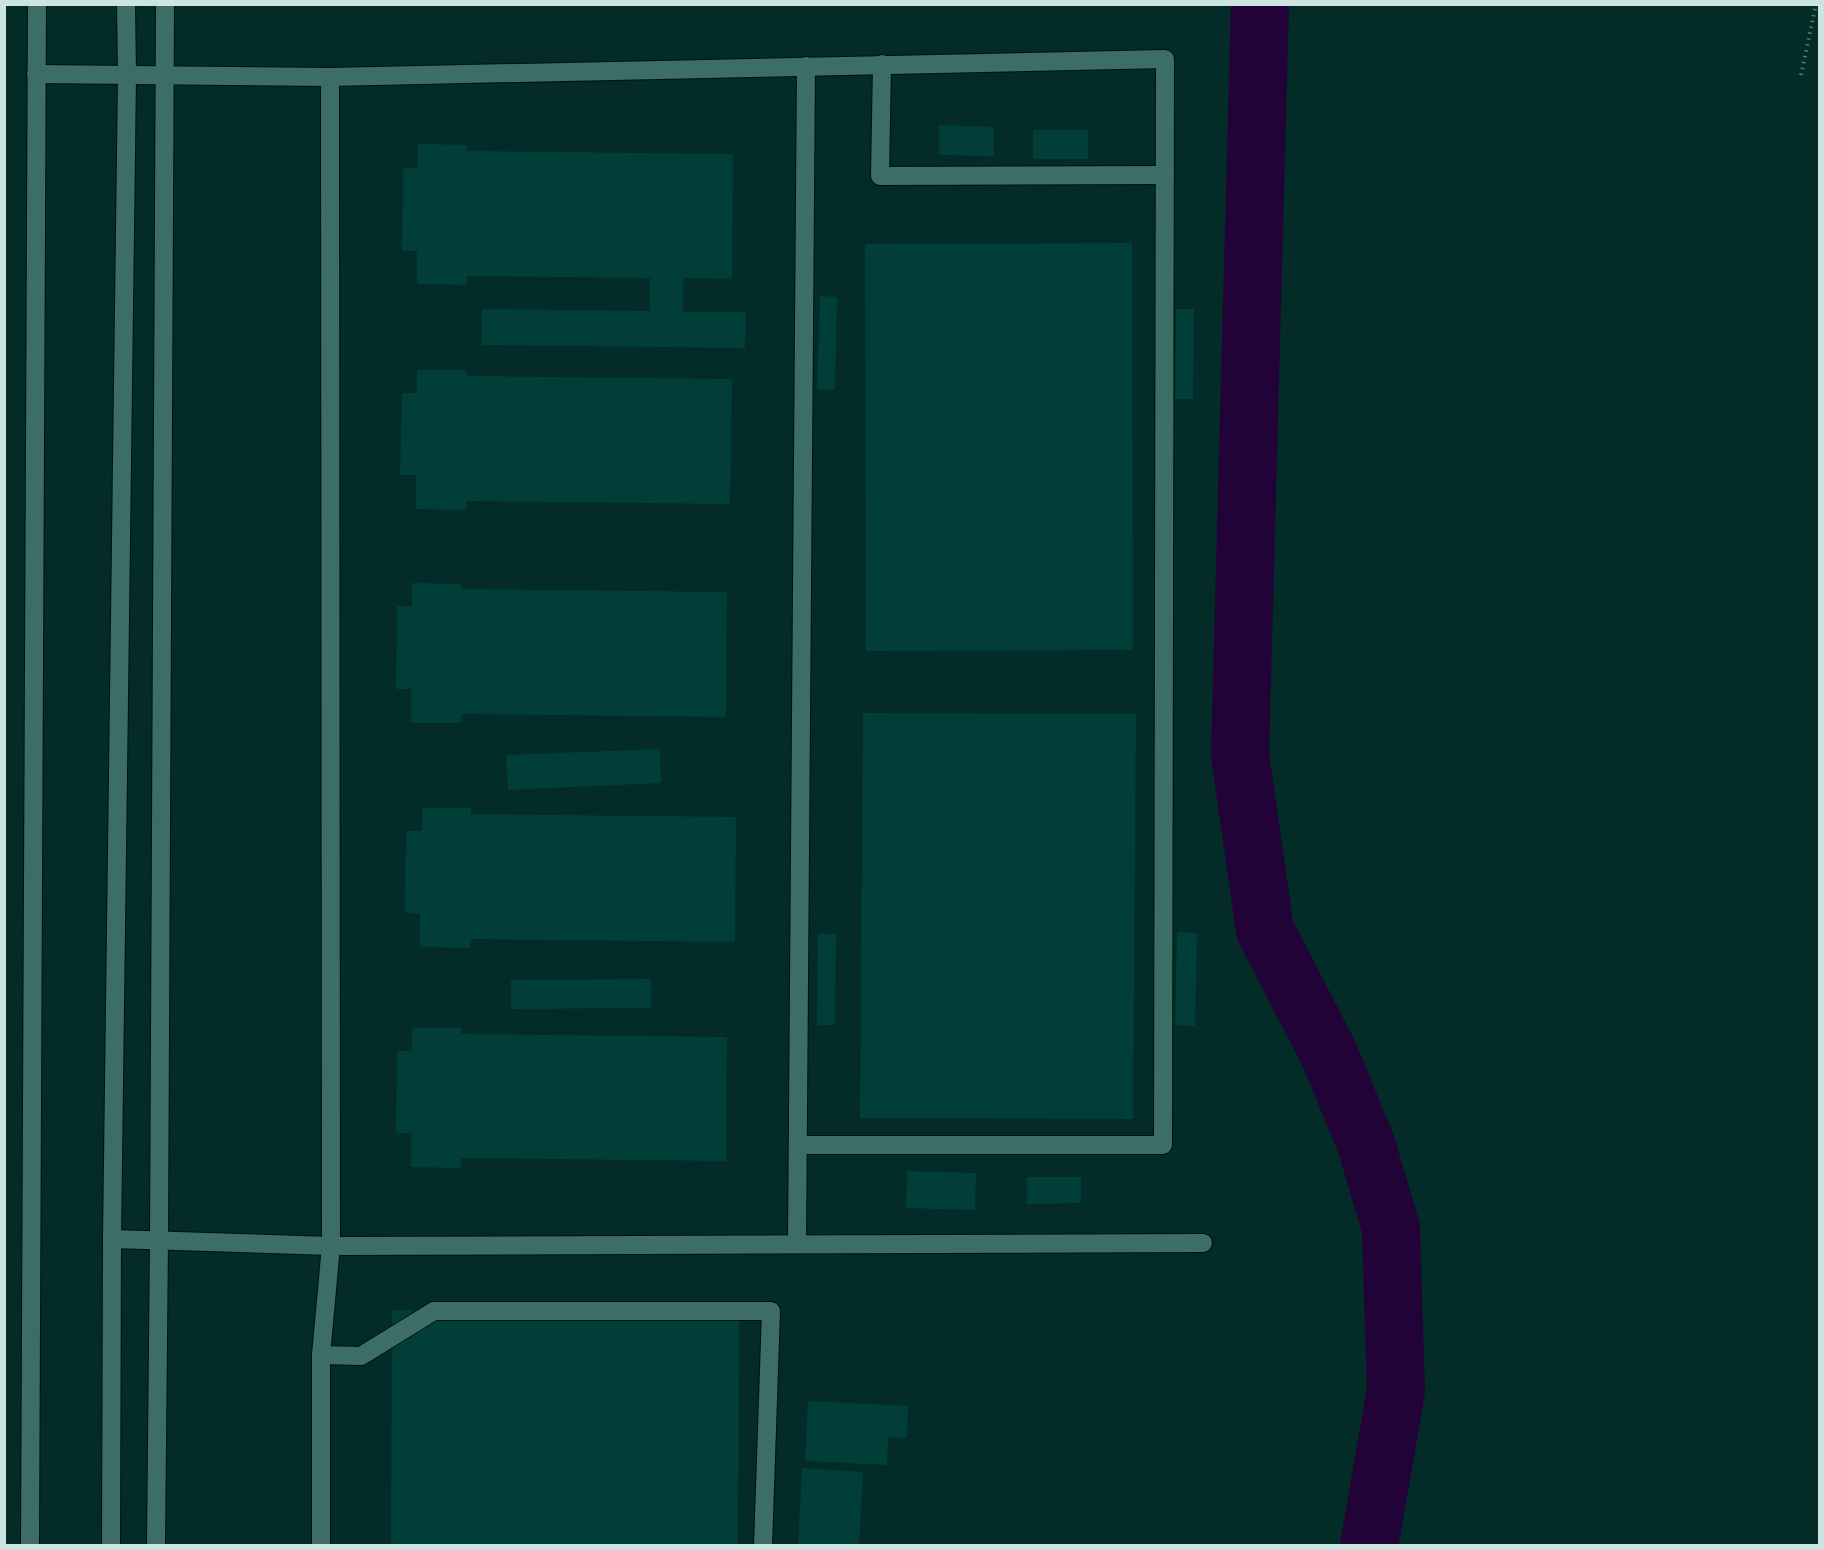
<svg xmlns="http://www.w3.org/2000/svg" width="1824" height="1550" font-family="'Crimson Pro',serif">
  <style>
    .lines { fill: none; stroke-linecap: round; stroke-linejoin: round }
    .river { stroke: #210337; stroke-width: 58 }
    .building { fill: #023e39 }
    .service-casing { stroke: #00120f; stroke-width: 20 }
    .tertiary-casing { stroke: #00120f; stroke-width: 20 }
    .path { stroke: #557773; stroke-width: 4; stroke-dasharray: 1.5 4.5; stroke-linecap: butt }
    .service { stroke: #3d6d67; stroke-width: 18 }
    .tertiary { stroke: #3d6d67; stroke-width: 18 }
  </style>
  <rect width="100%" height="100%" fill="#032b27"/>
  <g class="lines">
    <polyline class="river" points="1260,4 1240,755 1265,930 1329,1054 1366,1144 1391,1229 1396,1391 1369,1546"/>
  </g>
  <g class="building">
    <polygon points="939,125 994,127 994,156 939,155"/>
    <rect x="1033" y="130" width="55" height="29"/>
    <polygon points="418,144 468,145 467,151 733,154 732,279 683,278 683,312 746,312 745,348 482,345 482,309 650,311 650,278 467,276 467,285 417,284 417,251 402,251 403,168 418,168"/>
    <polygon points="1132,243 1133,650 866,651 865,244"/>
    <polygon points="820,296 837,297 835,390 817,389"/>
    <polygon points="1176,309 1194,309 1193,399 1175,399"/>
    <polygon points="417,370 466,370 466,376 732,379 730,504 466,501 466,510 416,509 416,475 400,475 402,393 417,393"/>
    <polygon points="412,583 461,584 461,589 727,592 726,717 461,714 461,723 411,723 411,689 396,689 397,606 412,606"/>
    <polygon points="863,713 1136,714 1133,1119 860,1118"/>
    <polygon points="660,749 661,783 508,790 506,755"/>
    <polygon points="422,808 471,808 471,814 736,817 735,942 471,939 470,948 420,947 420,914 405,913 406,831 422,831"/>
    <polygon points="1177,932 1197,933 1195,1026 1175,1025"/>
    <polygon points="818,934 836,934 835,1025 817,1025"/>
    <polygon points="651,979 651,1008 511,1009 511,980"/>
    <polygon points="412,1028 461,1028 461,1034 727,1037 726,1161 461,1158 461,1168 411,1167 411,1133 396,1133 397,1051 412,1051"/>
    <polygon points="907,1171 976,1173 975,1210 906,1208"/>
    <polygon points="1027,1177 1081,1177 1081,1203 1027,1204"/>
    <polygon points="392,1310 739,1311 738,1546 391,1546"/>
    <polygon points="808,1401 908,1406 907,1438 888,1437 887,1465 805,1461"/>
    <polygon points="802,1468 863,1472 859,1546 798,1546"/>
  </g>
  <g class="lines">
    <g class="service-casing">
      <g id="service">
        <polyline points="882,64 880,176 1165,175"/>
        <polyline points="36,74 330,77 1165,59 1163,1145 798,1145"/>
        <polyline points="112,1239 331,1246 1203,1243"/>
        <polyline points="797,1243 806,66"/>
        <polyline points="321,1355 361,1356 434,1311 771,1311 763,1546"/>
        <polyline points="321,1546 321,1355 331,1246 330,77"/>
      </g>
    </g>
    <g class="tertiary-casing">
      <g id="tertiary">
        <polyline points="30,1546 37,4"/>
        <polyline points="111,1546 112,1239 127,75 126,4"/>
        <polyline points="156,1546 159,1240 165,4"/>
      </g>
    </g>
    <polyline class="path" points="1801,75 1816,4"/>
    <use href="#service" class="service"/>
    <use href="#tertiary" class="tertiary"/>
  </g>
  <rect width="1824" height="1550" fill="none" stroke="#cce5e1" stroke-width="12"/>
</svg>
